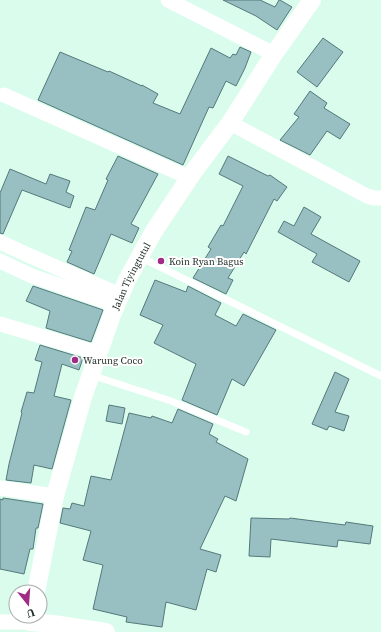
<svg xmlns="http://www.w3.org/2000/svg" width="381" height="632" font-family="'Source Serif 4',serif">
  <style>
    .building { fill: #98bfc1; stroke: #54797b }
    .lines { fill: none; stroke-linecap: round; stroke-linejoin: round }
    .service { stroke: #fff; stroke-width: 7 }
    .minor { stroke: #fff; stroke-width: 15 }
    .tertiary { stroke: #fff; stroke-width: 18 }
    .poi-dot { fill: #a02a84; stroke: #fff; stroke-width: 1.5 }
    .labels { text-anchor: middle; stroke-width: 4; stroke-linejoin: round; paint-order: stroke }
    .poi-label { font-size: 10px; fill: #23302a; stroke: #fff; text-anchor: start }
    .street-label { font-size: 10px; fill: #23302a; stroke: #fff }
  </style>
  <rect width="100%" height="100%" fill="#dafcec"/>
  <g class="building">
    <polygon points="223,0 260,0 275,7 279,0 280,0 292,7 277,30 256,16"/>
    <polygon points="323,38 343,52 317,87 297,72"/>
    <polygon points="240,47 251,52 245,68 236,86 226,81 213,108 209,107 183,165 38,100 60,52 108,72 109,71 142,86 142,85 158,94 153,103 180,114 211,48 230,58 233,54 236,55"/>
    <polygon points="310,91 327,103 324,108 350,124 340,139 327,131 310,155 280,140 299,117 294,114"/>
    <polygon points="118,156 158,174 131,224 139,228 132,243 111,234 94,274 67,262 72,251 69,250 86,207 95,210 108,180 106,179"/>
    <polygon points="228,156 268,176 270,175 287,187 277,201 274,199 246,254 244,252 228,278 233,280 226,294 193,278 211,249 208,247 221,225 223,226 243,186 219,174"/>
    <polygon points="10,169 46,184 50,174 70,181 66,192 74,196 70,208 22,190 3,234 0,233 0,193"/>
    <polygon points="304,207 321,217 311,234 360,261 349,282 312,262 317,254 278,232 284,221 294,226"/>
    <polygon points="155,280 186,292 188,286 221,303 215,315 236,326 243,314 276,330 244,386 232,379 217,415 182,400 196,364 154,343 163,325 140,315"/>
    <polygon points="33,286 103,310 91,342 46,328 50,311 26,301"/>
    <polygon points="40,345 83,358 79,370 62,364 54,396 71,400 52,469 34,465 31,483 6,480 9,464 22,413 21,412 27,392 34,393 42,362 35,360"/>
    <polygon points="335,372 349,379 335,412 349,416 344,431 329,426 327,430 312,424"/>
    <polygon points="109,405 125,408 122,424 106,421"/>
    <polygon points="178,409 213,424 209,434 218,439 216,442 248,459 236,501 225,496 200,549 221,555 216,572 207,569 196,610 166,602 162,627 126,622 127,617 93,609 103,565 83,560 91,531 60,523 63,508 70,509 72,503 84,506 91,476 111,480 129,413 151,418 152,416 172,423"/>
    <polygon points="3,498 43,504 38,528 36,528 33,549 30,549 24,574 0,569 0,499 3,500"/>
    <polygon points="251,518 289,519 290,518 345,525 346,522 373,526 370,544 338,540 337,547 271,539 270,557 249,556"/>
  </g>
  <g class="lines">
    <g class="service">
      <polyline points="140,257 381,376"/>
      <polyline points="91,375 171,401 246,432"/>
    </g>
    <g class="minor">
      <polyline points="168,0 274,54"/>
      <polyline points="4,95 190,178"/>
      <polyline points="230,123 367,196 374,198 381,198"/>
      <polyline points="0,242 28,255 120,295"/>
      <polyline points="0,261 32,276 116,305"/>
      <polyline points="0,324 98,353"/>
      <polyline points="0,488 55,496"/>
      <polyline points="0,622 30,622"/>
    </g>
    <g class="tertiary">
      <path id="s1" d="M36 592 55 496 83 397 112 315 127 280 154 231 194 171 230 123 274 54 312 0"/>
      <polyline points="30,622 53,624 106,632"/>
    </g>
  </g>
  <g class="poi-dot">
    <circle cx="161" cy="261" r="4"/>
    <circle cx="75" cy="360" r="4"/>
  </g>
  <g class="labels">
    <g class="poi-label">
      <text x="169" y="265">Koin Ryan Bagus</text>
      <text x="83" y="364">Warung Coco</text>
    </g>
    <g class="street-label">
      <text dy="4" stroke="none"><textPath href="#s1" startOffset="331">Jalan Tiyingtutul</textPath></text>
    </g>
  </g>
  <g transform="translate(28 604) rotate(163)"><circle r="19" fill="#ffffff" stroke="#a7acaa"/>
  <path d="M0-3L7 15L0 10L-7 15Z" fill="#a02a84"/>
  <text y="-6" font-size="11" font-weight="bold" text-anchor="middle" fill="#23302a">U</text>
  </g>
</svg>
